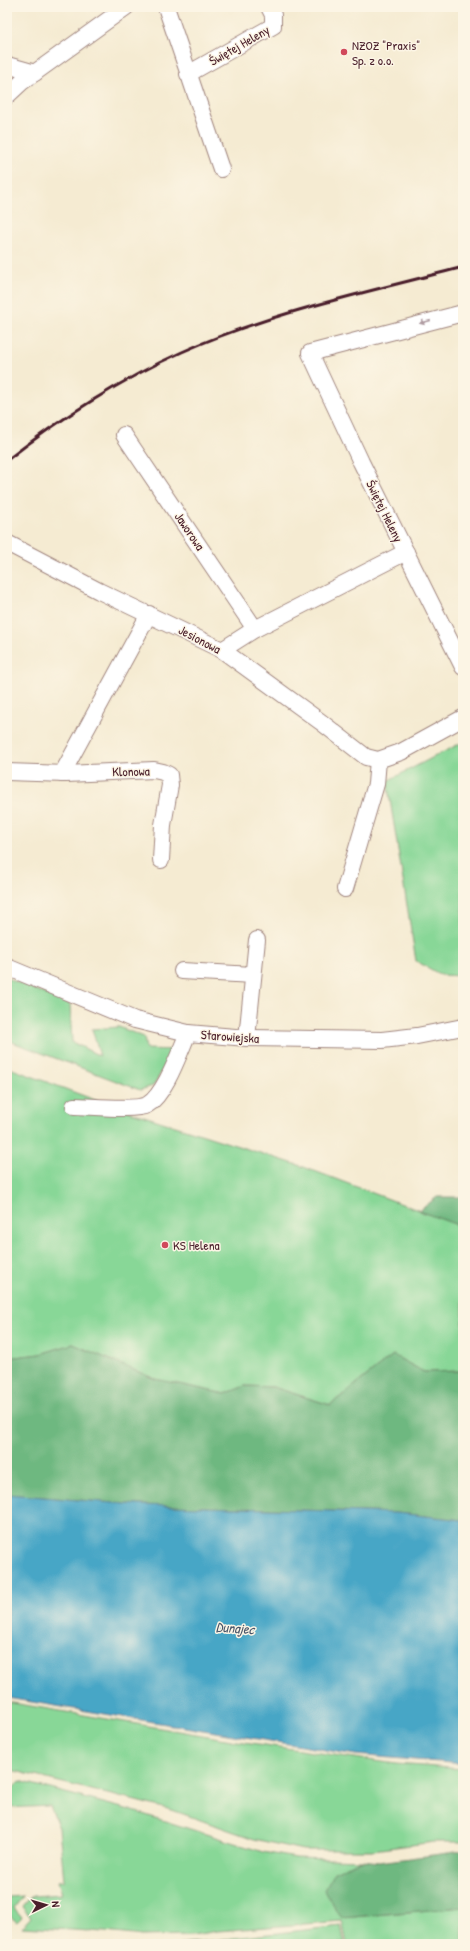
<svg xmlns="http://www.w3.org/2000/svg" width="470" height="1951" font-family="'Patrick Hand',sans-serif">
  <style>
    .green { fill: #88d797; stroke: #697b61 }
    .forest { fill: #6eb880; stroke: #5c6c56 }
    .water { fill: #47a6c6; stroke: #486278 }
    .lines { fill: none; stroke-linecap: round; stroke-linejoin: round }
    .street-casing { stroke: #a0857e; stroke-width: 18 }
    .street { stroke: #fff; stroke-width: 16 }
    .rail { stroke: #4a1f2b; stroke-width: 3 }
    .oneway { fill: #ae9aa0 }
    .poi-dot { fill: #d1495b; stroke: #fcf5e5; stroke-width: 1.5 }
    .labels { text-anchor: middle; stroke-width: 3; stroke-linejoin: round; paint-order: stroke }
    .street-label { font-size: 13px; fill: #4a1f2b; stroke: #fcf5e5 }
    .poi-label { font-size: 13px; fill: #4a1f2b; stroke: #fcf5e5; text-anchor: start }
    .water-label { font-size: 14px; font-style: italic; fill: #495569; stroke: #fcf5e5 }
  </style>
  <rect width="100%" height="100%" fill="#fcf5e5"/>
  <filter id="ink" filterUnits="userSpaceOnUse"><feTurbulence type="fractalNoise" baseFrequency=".025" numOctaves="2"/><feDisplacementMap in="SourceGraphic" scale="8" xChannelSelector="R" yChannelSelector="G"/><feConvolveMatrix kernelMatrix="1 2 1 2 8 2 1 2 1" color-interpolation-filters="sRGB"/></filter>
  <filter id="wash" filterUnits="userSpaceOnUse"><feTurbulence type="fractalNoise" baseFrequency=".012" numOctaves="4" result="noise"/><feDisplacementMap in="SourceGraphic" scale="16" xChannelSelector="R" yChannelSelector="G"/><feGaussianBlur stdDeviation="0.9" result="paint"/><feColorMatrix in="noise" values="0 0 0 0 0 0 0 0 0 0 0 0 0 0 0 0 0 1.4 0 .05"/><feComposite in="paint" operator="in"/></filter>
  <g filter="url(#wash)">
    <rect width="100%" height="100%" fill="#f5ebd2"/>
    <g class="green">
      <polygon points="463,742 463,976 441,975 416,961 387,781"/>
      <polygon points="7,978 70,1004 72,1042 100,1056 92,1029 119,1027 144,1037 146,1049 175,1050 153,1086 140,1090 7,1040"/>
      <polygon points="7,1067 103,1103 301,1166 463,1227 463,1371 424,1372 393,1355 330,1405 273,1387 245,1386 225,1394 155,1379 73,1344 40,1354 7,1358"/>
      <polygon points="7,1702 237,1741 396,1764 463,1769 463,1842 434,1842 373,1850 303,1850 254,1839 172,1810 15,1771 7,1768"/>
      <polygon points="20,1781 130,1810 263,1852 296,1858 363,1860 335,1872 342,1918 463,1907 463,1944 347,1944 342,1921 218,1931 192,1935 142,1936 105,1932 22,1927 31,1917 22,1907 32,1896 62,1894 58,1881 64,1880 59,1828 50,1806 7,1808 7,1791 10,1791"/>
      <polygon points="23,1896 14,1908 22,1917 17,1922 7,1914 7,1897"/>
      <polygon points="341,1926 345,1944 179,1944"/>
    </g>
    <g class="forest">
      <polygon points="437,1197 463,1197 463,1227 419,1211"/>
      <polygon points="73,1344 155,1379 225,1394 245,1386 273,1387 330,1405 393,1355 424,1372 463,1371 463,1520 397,1513 138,1505 7,1494 7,1358 40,1354"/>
      <polygon points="463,1851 463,1907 342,1918 334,1908 325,1889 334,1872 363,1860 379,1862"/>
    </g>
    <polygon class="water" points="7,1494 138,1505 397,1513 463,1520 463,1764 356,1755 7,1698"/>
  </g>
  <g filter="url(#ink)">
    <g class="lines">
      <g class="street-casing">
        <g id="street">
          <polyline points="166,7 221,169"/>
          <polyline points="7,65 35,73"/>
          <polyline points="188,74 273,26 273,15 269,7"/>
          <polyline points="7,96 22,82 126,7"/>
          <polyline points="463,313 310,353 361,462 463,667"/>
          <polyline points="124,435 255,629 406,552"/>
          <polyline points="7,543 99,591 222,650 321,722 366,757 378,760 401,752 463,718"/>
          <polyline points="222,650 255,629"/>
          <polyline points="7,772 66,774 154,770 163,772 169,775 170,785 163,825 161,860"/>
          <polyline points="62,774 149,614"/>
          <polyline points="345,889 376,784 378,760"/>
          <polyline points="7,967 135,1020 188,1033 247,1038 382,1040 417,1036 463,1027"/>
          <polyline points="182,971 253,975"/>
          <polyline points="247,1038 257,940"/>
          <path d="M74 1106C89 1106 135 1111 147 1105 165 1095 180 1051 188 1033"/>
        </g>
      </g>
      <use href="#street" class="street"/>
      <path class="rail" d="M7 460C58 420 124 378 182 352 271 312 369 292 463 267"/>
    </g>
    <defs><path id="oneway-solid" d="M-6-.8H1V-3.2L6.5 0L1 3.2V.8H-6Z"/></defs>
    <use class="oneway" href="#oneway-solid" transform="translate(425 322) rotate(165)"/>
  </g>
  <g class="poi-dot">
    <circle cx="344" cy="52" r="4"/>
    <circle cx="165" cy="1245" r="4"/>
  </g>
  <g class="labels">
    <g class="street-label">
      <text transform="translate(239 45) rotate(-30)" y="5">Świętej Heleny</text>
      <text transform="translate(385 511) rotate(64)" y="5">Świętej Heleny</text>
      <text transform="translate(190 531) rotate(56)" y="5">Jaworowa</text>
      <text transform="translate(200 639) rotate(28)" y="5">Jesionowa</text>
      <text transform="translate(131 771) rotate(-1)" y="5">Klonowa</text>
      <text transform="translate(230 1036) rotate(4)" y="5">Starowiejska</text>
    </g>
    <g class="poi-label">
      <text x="352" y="50">NZOZ "Praxis"<tspan x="352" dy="15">Sp. z o.o.</tspan></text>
      <text x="173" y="1250">KS Helena</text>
    </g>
    <g class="water-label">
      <text transform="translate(235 1628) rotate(4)" y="5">Dunajec</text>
    </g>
  </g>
  <rect width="470" height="1951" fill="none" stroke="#fcf5e5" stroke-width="24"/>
  <g transform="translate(46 1905) rotate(85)" stroke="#fcf5e5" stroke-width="3" paint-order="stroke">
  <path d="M0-3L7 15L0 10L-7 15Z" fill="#4a1f2b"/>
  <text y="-6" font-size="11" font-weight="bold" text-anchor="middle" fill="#4a1f2b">N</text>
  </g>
</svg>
